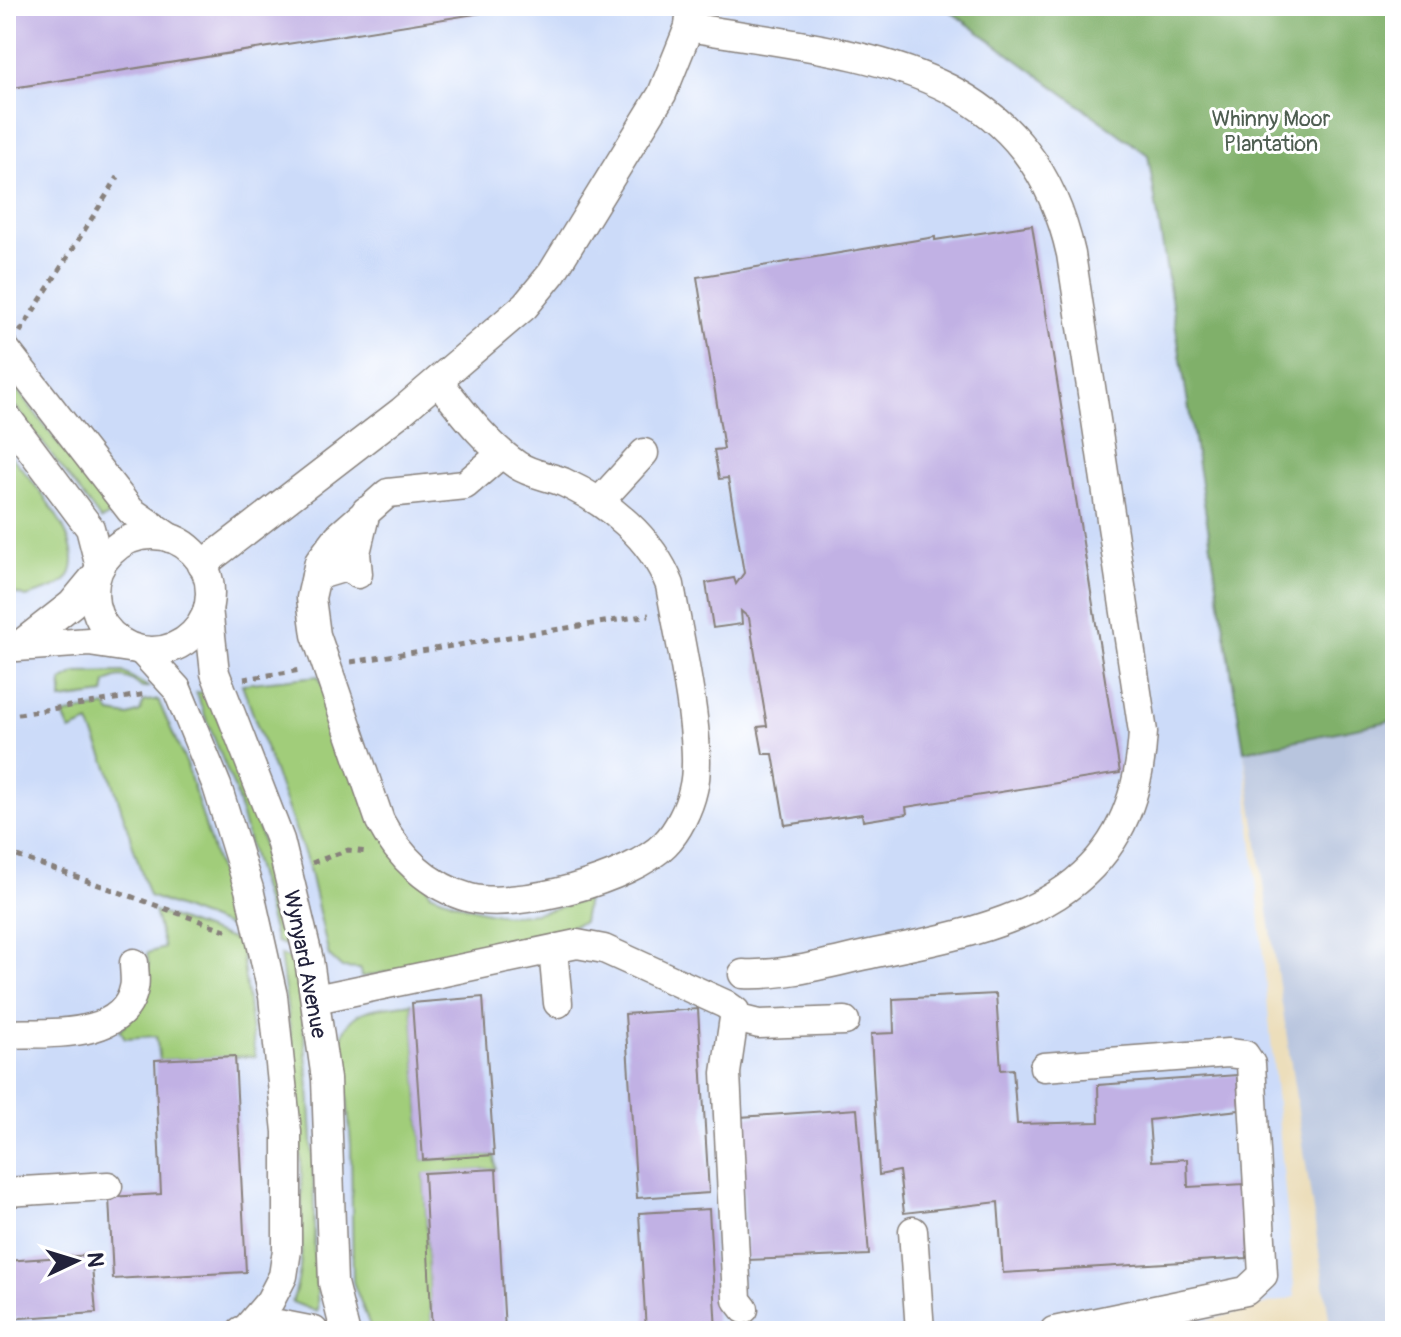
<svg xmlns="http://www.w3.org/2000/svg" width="1401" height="1337" font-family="Pangolin,sans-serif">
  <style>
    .built { fill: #ccdbf9 }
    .industrial { fill: #b8c5de }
    .green { fill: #a1cd7a; stroke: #62785a; stroke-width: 2 }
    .forest { fill: #80b06a; stroke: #516952; stroke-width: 2 }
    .building { fill: #c1b1e4 }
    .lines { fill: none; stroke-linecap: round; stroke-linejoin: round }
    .minor-casing { stroke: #87807b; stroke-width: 31 }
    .path { stroke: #87807b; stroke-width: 5; stroke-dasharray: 6 6; stroke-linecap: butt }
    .minor { stroke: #fff; stroke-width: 28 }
    .labels { text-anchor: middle; stroke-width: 6; stroke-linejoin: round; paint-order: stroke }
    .park-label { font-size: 22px; fill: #4e5e51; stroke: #fff }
    .street-label { font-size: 22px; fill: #22223b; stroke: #fff }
  </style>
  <rect width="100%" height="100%" fill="#fff"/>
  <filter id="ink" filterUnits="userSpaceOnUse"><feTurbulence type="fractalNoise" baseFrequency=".0125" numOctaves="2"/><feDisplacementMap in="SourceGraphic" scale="16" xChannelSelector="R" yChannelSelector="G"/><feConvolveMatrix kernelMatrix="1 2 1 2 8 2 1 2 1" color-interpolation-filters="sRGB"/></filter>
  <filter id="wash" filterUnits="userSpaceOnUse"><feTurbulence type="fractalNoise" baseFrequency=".006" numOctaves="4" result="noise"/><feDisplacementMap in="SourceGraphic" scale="32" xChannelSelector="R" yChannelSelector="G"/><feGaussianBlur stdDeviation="1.8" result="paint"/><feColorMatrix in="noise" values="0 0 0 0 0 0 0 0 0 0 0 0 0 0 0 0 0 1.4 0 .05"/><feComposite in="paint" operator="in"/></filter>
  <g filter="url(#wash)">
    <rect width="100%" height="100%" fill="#ecdebb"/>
    <polygon class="built" points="6,6 943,6 1148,154 1244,751 1295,1297 1167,1331 6,1331"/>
    <polygon class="industrial" points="1395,720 1395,1331 1331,1331 1244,751"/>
    <g class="green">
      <polygon points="6,375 112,514 101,520 6,394"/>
      <path d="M6 450C26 474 95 548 66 580 57 589 38 593 26 597L6 590Z"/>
      <path d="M123 672 148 687 142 688C130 677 120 673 106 683L104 694 61 700 62 681 76 673Z"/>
      <path d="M318 676 430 893C499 920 516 922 587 899L583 922 495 952 361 977 360 969 342 968 329 956 308 864 242 684Z"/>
      <polygon points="208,691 254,811 291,947 276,942 235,790 196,693"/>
      <polygon points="158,700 186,763 237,930 149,896 108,767 89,723 70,731 63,715 106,706 111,713 129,716 140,712 144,701"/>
      <path d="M154 911 240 942 255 1056 160 1060 156 1036 125 1038 120 1030C145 1006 153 987 147 953L164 948Z"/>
      <path d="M280 955 295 960C309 1057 315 1152 314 1250 314 1269 319 1294 317 1312L292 1302C304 1270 302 1238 302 1205 302 1120 292 1038 280 955Z"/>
      <path d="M412 1003 423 1160 494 1155 496 1169 424 1174 432 1331H372L353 1282 351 1144 342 1038C349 1005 384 1008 412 1003Z"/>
    </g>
    <polygon class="forest" points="943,6 1395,6 1395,720 1244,751 1148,155"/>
    <g id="blocks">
      <g class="building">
        <polygon points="6,6 513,6 513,8 6,89"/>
        <polygon points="1032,225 1120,773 906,807 907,814 863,821 862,814 785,825 773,754 763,754 758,727 767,726 749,618 741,611 742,624 713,628 706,583 734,578 736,584 744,573 728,478 719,479 714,450 724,449 697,277 935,237 935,240"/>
        <polygon points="996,994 1001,1070 1013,1069 1017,1124 1099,1122 1098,1085 1237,1075 1239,1110 1149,1120 1152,1161 1187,1159 1188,1187 1245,1184 1247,1258 1003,1273 998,1202 904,1213 899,1171 879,1175 871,1034 894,1033 893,999"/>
        <polygon points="483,997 494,1155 423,1160 412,1003"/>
        <polygon points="698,1009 709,1193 637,1198 625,1014"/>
        <polygon points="235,1056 246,1272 113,1279 109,1197 161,1194 155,1060"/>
        <polygon points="857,1109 869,1255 747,1260 740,1117"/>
        <polygon points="496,1169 505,1331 432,1331 424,1173"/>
        <polygon points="709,1209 716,1331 646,1331 639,1213"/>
        <polygon points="91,1255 96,1313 6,1319 6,1261"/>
      </g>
    </g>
  </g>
  <g filter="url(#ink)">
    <use href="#blocks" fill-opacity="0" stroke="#87807b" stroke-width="2"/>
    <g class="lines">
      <g class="minor-casing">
        <g id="minor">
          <path d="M689 27C852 56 1027 57 1071 254L1143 732C1134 898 1013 926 875 953 832 962 787 976 743 974"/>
          <polyline points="6,350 131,511 170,538"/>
          <path d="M438 381C461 410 486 444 517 465 530 474 548 476 563 482 609 503 651 537 670 585 678 634 705 746 693 790 689 808 678 831 665 844 631 879 517 910 470 898 429 887 399 857 380 821L316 635 311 598 319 562 338 537 388 493 465 485 501 454"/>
          <polyline points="6,416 90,528 100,567"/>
          <polyline points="600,501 644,453"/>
          <circle cx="152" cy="593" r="58"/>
          <polyline points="202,565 402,411 525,306 552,273 662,94 689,27 691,6"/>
          <polyline points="96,575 72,604 17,647 89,642 129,648"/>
          <polyline points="316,576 346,567 358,574 356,553 366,511"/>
          <polyline points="208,608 215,673 280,840 309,960 326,1079 333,1283 345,1331"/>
          <polyline points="142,651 177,689 217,786 249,889 273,996 287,1132 287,1250 283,1276 270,1301 246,1329"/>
          <polyline points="553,950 558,1003"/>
          <polyline points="316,999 577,944 604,949 725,1004 735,1011 726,1073 737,1300 744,1309"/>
          <polyline points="735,1018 759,1024 845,1021"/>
          <path d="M6 1034C45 1032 124 1041 134 988 136 981 134 971 134 963"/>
          <polyline points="1044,1067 1228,1053 1245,1055 1251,1064 1263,1275 1246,1291 1054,1331"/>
          <polyline points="6,1192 108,1186"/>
          <polyline points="913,1231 920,1331"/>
          <polyline points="241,1331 278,1324 314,1331"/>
        </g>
      </g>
      <g class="path">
        <polyline points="20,332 118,177"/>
        <polyline points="351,662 649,615"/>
        <polyline points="244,679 301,670"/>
        <polyline points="6,716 147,694"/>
        <polyline points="6,852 231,932"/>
        <polyline points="312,863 348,850 368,852"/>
        <polyline points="1323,1331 1395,1325"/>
      </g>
      <use href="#minor" class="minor"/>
    </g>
  </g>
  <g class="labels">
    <g class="park-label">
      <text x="1271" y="126">Whinny Moor<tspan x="1271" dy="25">Plantation</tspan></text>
    </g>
    <g class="street-label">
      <text transform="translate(306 964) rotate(79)" y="8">Wynyard Avenue</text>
    </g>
  </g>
  <rect width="1401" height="1337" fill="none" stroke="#fff" stroke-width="32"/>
  <g transform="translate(76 1261) rotate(86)" stroke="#ffffff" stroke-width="6" paint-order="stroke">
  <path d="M0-6L14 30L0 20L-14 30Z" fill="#22223b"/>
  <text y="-12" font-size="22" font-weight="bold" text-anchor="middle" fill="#22223b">N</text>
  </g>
</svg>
